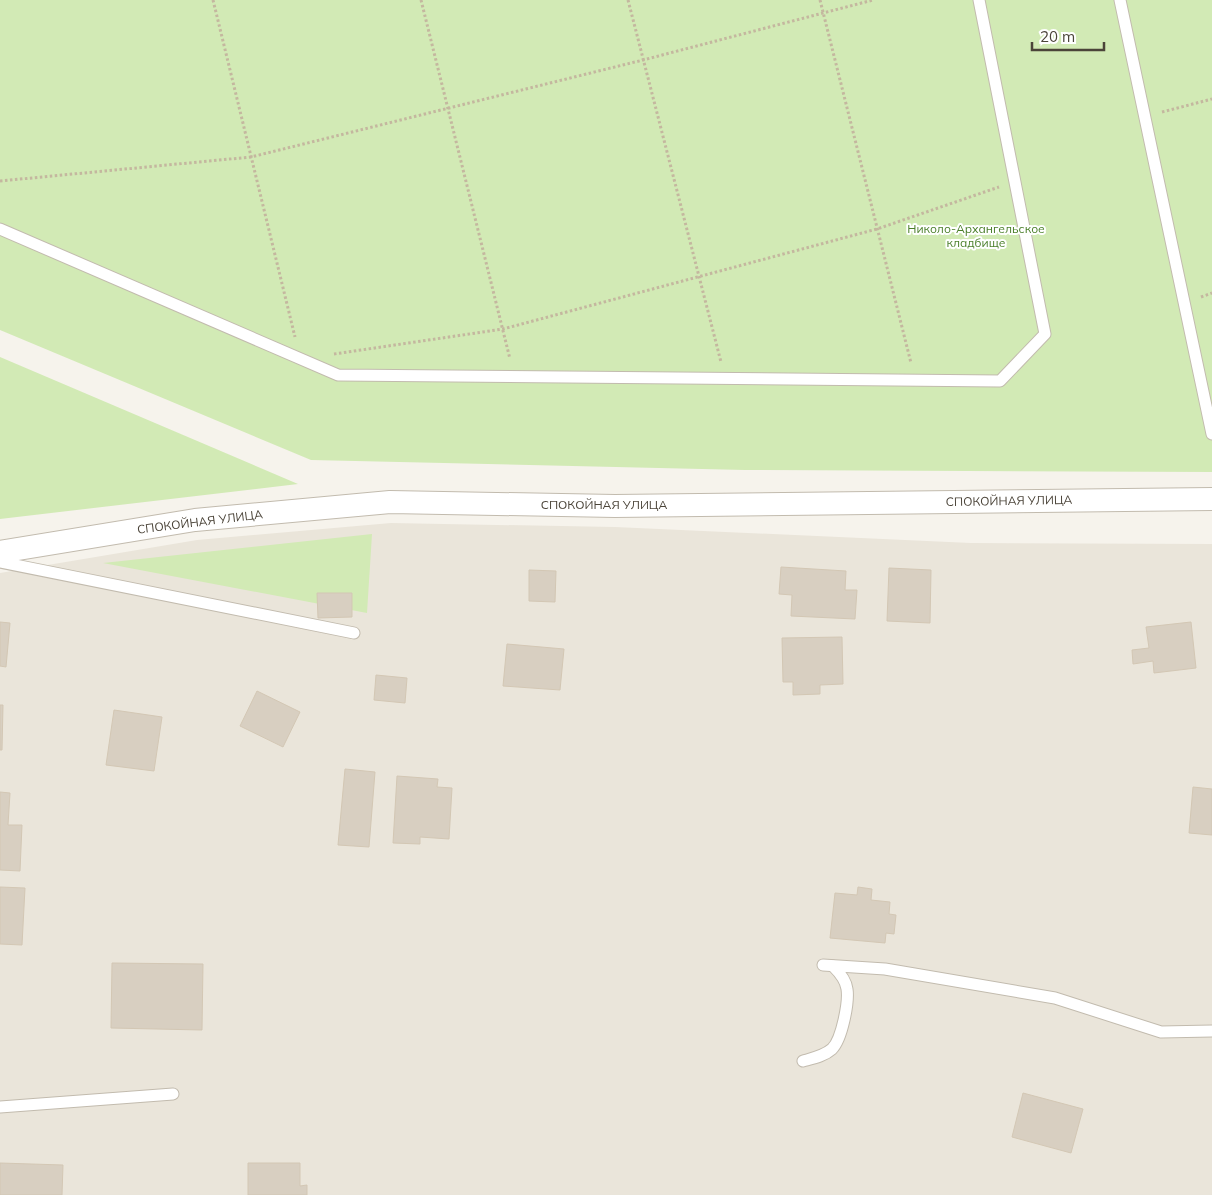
<svg xmlns="http://www.w3.org/2000/svg" width="1212" height="1195" font-family="Mulish,sans-serif">
  <style>
    .residential { fill: #eae5da }
    .green { fill: #d2eab5 }
    .building { fill: #d8cfc1; stroke: #d3c7b4 }
    .lines { fill: none; stroke-linecap: round; stroke-linejoin: round }
    .lane-casing { stroke: #c2bbae; stroke-width: 13 }
    .street-casing { stroke: #c2bbae; stroke-width: 24 }
    .path { stroke: #c4b79f; stroke-width: 3; stroke-dasharray: 2.5 2.5; stroke-linecap: butt }
    .lane { stroke: #fff; stroke-width: 11 }
    .street { stroke: #fff; stroke-width: 22 }
    .labels { text-anchor: middle; stroke-width: 4; stroke-linejoin: round; paint-order: stroke }
    .park-label { font-size: 12px; fill: #4a7f2a; stroke: #fff }
    .street-label { font-size: 12px; fill: #4b4439; stroke: #fff }
  </style>
  <rect width="100%" height="100%" fill="#f6f3ec"/>
  <polygon class="residential" points="391,523 615,527 971,543 1212,544 1212,1195 0,1195 0,573 197,540"/>
  <g class="green">
    <polygon points="0,0 1212,0 1212,472 745,470 311,460 0,330"/>
    <polygon points="0,357 298,484 0,519"/>
    <polygon points="372,534 367,613 103,563"/>
  </g>
  <g class="building">
    <polygon points="781,567 846,571 845,590 857,590 855,619 791,616 792,595 779,594"/>
    <polygon points="889,568 931,570 930,623 887,621"/>
    <polygon points="529,570 556,571 555,602 529,601"/>
    <polygon points="317,593 352,593 352,617 318,618"/>
    <polygon points="0,622 10,623 6,667 0,666"/>
    <polygon points="1191,622 1196,668 1154,673 1153,661 1133,664 1132,650 1149,648 1146,627"/>
    <polygon points="842,637 843,684 820,685 820,694 793,695 793,682 783,682 782,638"/>
    <polygon points="507,644 564,649 560,690 503,686"/>
    <polygon points="376,675 407,678 405,703 374,700"/>
    <polygon points="257,691 300,712 283,747 240,726"/>
    <polygon points="0,705 3,705 2,750 0,750"/>
    <polygon points="114,710 162,717 154,771 106,765"/>
    <polygon points="345,769 375,772 369,847 338,845"/>
    <polygon points="397,776 438,779 437,787 452,788 449,839 420,837 420,844 393,843"/>
    <polygon points="1193,787 1212,789 1212,835 1189,833"/>
    <polygon points="0,792 10,793 8,825 22,825 20,871 0,870"/>
    <polygon points="0,887 25,888 22,945 0,944"/>
    <polygon points="858,887 872,889 871,900 890,902 889,914 896,915 894,934 886,933 885,943 830,938 835,893 857,895"/>
    <polygon points="112,963 203,964 202,1030 111,1028"/>
    <polygon points="1023,1093 1083,1109 1071,1153 1012,1137"/>
    <polygon points="0,1163 63,1165 62,1195 0,1195"/>
    <polygon points="248,1163 300,1163 300,1186 307,1185 307,1195 248,1195"/>
  </g>
  <g class="lines">
    <g class="lane-casing">
      <g id="lane">
        <polyline points="1120,0 1212,434"/>
        <polyline points="0,229 338,375 1000,381 1045,334 979,0"/>
        <polyline points="0,562 354,633"/>
        <polyline points="823,965 885,969 1055,998 1161,1032 1212,1031"/>
        <path d="M803 1061C814 1058 824 1056 832 1049 842 1039 849 1002 847 989 846 980 839 972 833 966"/>
        <polyline points="0,1107 173,1094"/>
      </g>
    </g>
    <g class="street-casing">
      <polyline id="street" points="0,552 195,520 390,502 615,506 1212,499"/>
    </g>
    <g class="path">
      <polyline points="213,0 295,337"/>
      <polyline points="421,0 510,359"/>
      <polyline points="628,0 721,362"/>
      <polyline points="820,0 911,363"/>
      <polyline points="1162,112 1212,99"/>
      <polyline points="0,181 251,157 643,60 873,0"/>
      <polyline points="1201,297 1212,293"/>
      <polyline points="334,354 503,329 877,229 999,187"/>
    </g>
    <use href="#lane" class="lane"/>
    <use href="#street" class="street"/>
  </g>
  <g class="labels">
    <g class="park-label">
      <text x="976" y="233">Николо-Архангельское<tspan x="976" dy="14">кладбище</tspan></text>
    </g>
    <g class="street-label">
      <text transform="translate(1009 501) rotate(-1)" y="4">СПОКОЙНАЯ УЛИЦА</text>
      <text x="604" y="509">СПОКОЙНАЯ УЛИЦА</text>
      <text transform="translate(200 522) rotate(-7)" y="4">СПОКОЙНАЯ УЛИЦА</text>
    </g>
  </g>
  <path d="M1032 42v8h72v-8" fill="none" stroke="#4b4439" stroke-width="2.5"/>
  <text x="1040" y="42" font-size="15" fill="#4b4439" stroke="#ffffff" stroke-width="4" paint-order="stroke">20 m</text>
</svg>
